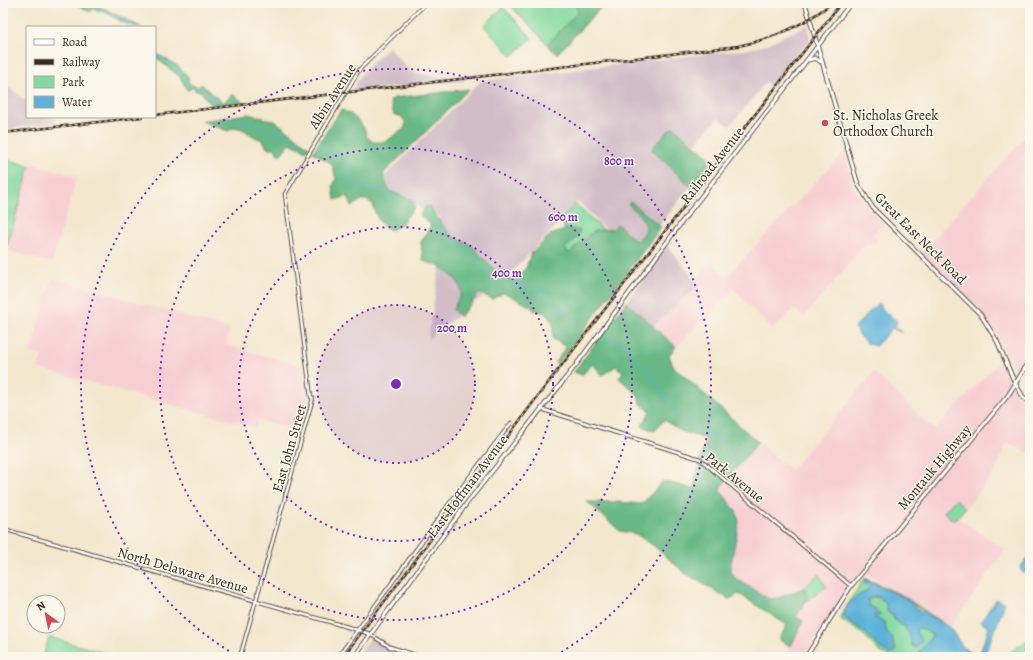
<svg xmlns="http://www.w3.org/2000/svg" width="1033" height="660" font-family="Alegreya,serif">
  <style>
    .built { fill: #f7cfd3 }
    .industrial { fill: #d2bdc7 }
    .green { fill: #80d99e; stroke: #5e825e }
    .forest { fill: #68b985; stroke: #527252 }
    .water { fill: #5cb2d9; stroke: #4c6e7c }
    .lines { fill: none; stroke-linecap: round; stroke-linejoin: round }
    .stream { stroke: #5cb2d9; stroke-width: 1 }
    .minor-casing { stroke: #574638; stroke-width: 4.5 }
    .major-casing { stroke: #574638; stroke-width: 5 }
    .minor { stroke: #fff; stroke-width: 2.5 }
    .major { stroke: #fff; stroke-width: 3 }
    .rail-casing { stroke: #3b2a1e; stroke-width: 2.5 }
    .rail { stroke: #fbf7ec; stroke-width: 1; stroke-dasharray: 3; stroke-linecap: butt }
    .ring { fill: none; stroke: #7b2cbf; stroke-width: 2; stroke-dasharray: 2 4 }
    .poi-dot { fill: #d1495b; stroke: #fbf7ec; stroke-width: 1.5 }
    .labels { text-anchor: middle; stroke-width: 3; stroke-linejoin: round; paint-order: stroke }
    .street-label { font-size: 14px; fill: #3b2a1e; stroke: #fbf7ec }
    .poi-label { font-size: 14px; fill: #3b2a1e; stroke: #fbf7ec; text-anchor: start }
    .centre { fill: #7b2cbf; stroke: #fbf7ec; stroke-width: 2 }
    .ring-label { font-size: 12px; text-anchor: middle; font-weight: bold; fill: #7b2cbf; stroke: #fbf7ec; stroke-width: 3; stroke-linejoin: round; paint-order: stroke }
  </style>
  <rect width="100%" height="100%" fill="#fbf7ec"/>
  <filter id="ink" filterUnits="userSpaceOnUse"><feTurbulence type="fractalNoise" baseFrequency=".025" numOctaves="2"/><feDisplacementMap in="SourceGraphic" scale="8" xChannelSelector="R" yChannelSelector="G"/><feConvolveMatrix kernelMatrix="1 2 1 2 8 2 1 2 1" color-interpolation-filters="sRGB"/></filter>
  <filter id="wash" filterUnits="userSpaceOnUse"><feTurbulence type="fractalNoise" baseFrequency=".012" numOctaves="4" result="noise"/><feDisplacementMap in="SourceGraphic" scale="16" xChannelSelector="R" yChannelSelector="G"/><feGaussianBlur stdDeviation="0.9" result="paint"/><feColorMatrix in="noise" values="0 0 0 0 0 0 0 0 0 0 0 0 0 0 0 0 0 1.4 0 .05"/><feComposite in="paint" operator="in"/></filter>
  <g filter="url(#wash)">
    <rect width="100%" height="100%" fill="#f3e7ce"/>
    <g class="built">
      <polygon points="1024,138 1030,142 1030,348 1016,374 995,331 984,316 976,306 921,253"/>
      <polygon points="845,151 853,186 871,212 883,224 873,234 878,239 872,246 867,242 804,317 794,309 772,329 734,289 676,347 653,326 698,285 695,280 713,262 726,277"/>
      <polygon points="31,164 77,176 52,263 6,250"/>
      <polygon points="52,278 230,329 226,345 303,366 310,399 301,430 258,420 256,428 38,368 42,356 30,353"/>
      <polygon points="1001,360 1017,394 1030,406 1030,454 1007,442 995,472 958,518 1005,550 950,628 905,597 867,574 851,586 803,657 785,657 803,621 796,617 808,597 813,599 821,585 819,575 804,588 778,598 769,599 735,578 730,569 739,522 719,489 758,442 791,470 874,372 934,430"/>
    </g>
    <g class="industrial">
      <polygon points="808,25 810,39 772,88 766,82 730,126 718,118 695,144 673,125 650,149 690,187 640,249 615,225 608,232 579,202 508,276 428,339 446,228 437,213 391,194 385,176 481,81 749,49 763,46"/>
      <polygon points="389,47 411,72 439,77 464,77 465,81 352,91 362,73"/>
      <polygon points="3,84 27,101 27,117 50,117 58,122 3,130"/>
      <polygon points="667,246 699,285 653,326 626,302"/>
      <polygon points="371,638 391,650 386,657 357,657"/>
    </g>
    <g class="green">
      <polygon points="508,3 605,3 557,54"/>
      <polygon points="503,7 532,38 512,56 484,26"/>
      <polygon points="3,158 30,166 7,247 3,245"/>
      <polygon points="574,205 577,206 604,230 587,235 570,253 564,249 577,237 567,229 564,229 564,227 559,221"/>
      <polygon points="956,499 965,508 954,521 944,512"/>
      <polygon points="818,574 827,587 805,602 808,597 804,588"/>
      <path d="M864 578 904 596 945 625C923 611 888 584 864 579Z"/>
      <path d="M863 580 871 587C863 594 843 603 844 617L867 634 879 647 896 649 892 637 887 633 884 622 874 617V615L878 616 877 610 869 605 868 600C875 594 879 598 886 603L888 613 893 615 895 621 905 625 916 647 921 642 916 632 918 627 932 634C930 644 920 648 917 657H891L880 652 864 635 839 618Z"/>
      <polygon points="49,637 118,657 43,657"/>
      <polygon points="1029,639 1030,639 1030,657 1003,657"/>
    </g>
    <g class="forest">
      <path d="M75 3H93L141 27C121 27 112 11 93 9L90 12Z"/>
      <polygon points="572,3 605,3 557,54 547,45 578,12 577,8"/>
      <polygon points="155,53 178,66 189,78 188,81 191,85 199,87 201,84 223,103 232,94 244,103 211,106 201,91 196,91 193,88 187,90 180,77 155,57"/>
      <path d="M469 89 383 174 389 191 412 200 415 207 401 224 392 230C380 227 375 216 373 204L367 200H361L352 207 348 196 335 200 333 186 336 179 332 164 313 152 341 110C353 113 365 125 367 137L373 142H385L404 129 406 123 401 116 394 115 390 101 394 98Z"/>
      <path d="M248 114 275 121 309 147 306 151 290 143 280 155 277 153 275 148H267L263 140C248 137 242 121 228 131L202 121Z"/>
      <polygon points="674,127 712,160 692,188 651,149 671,128"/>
      <path d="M631 202 661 227 569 350 557 363H555L566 347 553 339V323L545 313 533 310 532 307C520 302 516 297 503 293L492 299 479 293 460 317 453 310C455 304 459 299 461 293 463 282 445 270 437 265 431 263 427 264 423 260L421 242 431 225 420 215 425 207 429 206 452 237 471 245 498 274 508 279 515 278 526 268 531 254 550 235 567 229 580 230 577 237 564 249 570 253 594 231 613 229 617 224 636 241C657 227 640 217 628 204Z"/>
      <polygon points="626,302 676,347 669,355 673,366 758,442 719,489 736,511 739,522 730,569 735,578 769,599 778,598 804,588 808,597 796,617 803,621 791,646 779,640 787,625 739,594 729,599 686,574 654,546 636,534 620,531 587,502 619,502 642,504 663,481 694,489 700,459 707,439 683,432 664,420 655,431 642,426 650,411 640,403 638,395 619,378 623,372 616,366 602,375 593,364 582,375 574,372"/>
    </g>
    <g class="water">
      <path d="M878 303 886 313 897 321 895 327 902 333 892 328 876 346C865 345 859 335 855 327Z"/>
      <polygon points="1030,554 1030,570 1023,574 1020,568"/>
      <path d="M864 579 905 598 918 609 950 628 963 647 976 657H917L921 649 932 637V634L918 627 916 632 921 638V642L916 647 912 646 909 633 905 629V625H900L895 621 893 615 887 611 886 602 877 596 872 597 868 600 869 605 880 614 879 616 874 615V617L884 622 887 633 893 640V645L896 651 890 654 879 647 867 634 844 617C843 602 862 595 871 587L863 582Z"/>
      <polygon points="996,599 1005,603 984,657 978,657 989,628 981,622"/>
    </g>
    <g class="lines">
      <g class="stream">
        <polyline points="90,3 134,27"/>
        <polyline points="155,54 173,66 191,86 197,89 200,87 221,105"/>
        <polyline points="227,117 237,118 277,133 282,131 305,148"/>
        <polyline points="317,149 339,156 350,169 349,180 359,187 383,191 417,203 427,216 496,278 538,289 570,317 583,324"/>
        <polyline points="602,336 626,347 649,371 656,386 692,427 719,439 734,456 727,472"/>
        <path d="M717 486C717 499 730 506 735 518 739 530 730 559 729 572 734 584 757 600 771 602 779 603 788 599 795 595"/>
      </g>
    </g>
  </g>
  <g filter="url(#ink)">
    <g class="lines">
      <g class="minor-casing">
        <g id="minor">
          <polyline points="541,409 700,459 851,586"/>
          <polyline points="3,529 348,627 370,634 390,647 422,657"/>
          <polyline points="240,657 313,398 311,397 285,194 359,70 426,3"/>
          <polyline points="338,657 452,500 511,423"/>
        </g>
      </g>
      <g class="major-casing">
        <g id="major">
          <polyline points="805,3 854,171 858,184 873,208 981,315 997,341 1014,381 1023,397 1030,403"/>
          <polyline points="809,60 815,58 821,62"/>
          <polyline points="354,657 467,503 576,365 687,215 851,3"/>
          <polyline points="806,657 851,586 1009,394 1030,360"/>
        </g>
      </g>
      <use href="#minor" class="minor"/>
      <use href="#major" class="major"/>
      <g class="rail-casing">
        <g id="rail">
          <path d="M155 115 738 46C773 39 804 25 832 3"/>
          <polyline points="3,133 142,117"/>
          <polyline points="343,657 541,392 841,3"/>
        </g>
      </g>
      <use href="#rail" class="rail"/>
    </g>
  </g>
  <circle cx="396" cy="384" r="79" fill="#7b2cbf" fill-opacity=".12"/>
  <g class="ring">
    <circle cx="396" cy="384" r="79"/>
    <circle cx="396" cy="384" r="157"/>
    <circle cx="396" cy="384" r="236"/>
    <path d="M239 657A315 315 0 1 1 553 657"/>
  </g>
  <circle class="poi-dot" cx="825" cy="123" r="4"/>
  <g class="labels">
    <g class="street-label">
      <text transform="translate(332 96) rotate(-57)" y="5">Albin Avenue</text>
      <text transform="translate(712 165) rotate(-52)" y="5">Railroad Avenue</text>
      <text transform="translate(921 238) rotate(45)" y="5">Great East Neck Road</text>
      <text transform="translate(289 448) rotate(-74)" y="5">East John Street</text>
      <text transform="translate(934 467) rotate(-50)" y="5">Montauk Highway</text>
      <text transform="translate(735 477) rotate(39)" y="5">Park Avenue</text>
      <text transform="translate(467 486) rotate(-53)" y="5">East Hoffman Avenue</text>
      <text transform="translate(183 570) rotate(16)" y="5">North Delaware Avenue</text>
    </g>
    <g class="poi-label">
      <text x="833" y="120">St. Nicholas Greek<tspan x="833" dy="16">Orthodox Church</tspan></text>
    </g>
  </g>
  <circle cx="396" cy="384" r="6" class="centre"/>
  <g class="ring-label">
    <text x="619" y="165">800 m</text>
    <text x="563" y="221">600 m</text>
    <text x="507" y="277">400 m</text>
    <text x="452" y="332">200 m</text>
  </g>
  <rect width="1033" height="660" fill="none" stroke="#fbf7ec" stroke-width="16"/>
  <rect x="26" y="26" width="130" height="92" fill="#fbf7ec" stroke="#aea59a"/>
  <rect x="34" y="39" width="20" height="6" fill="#ffffff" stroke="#aea59a"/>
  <text x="62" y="46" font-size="12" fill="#3b2a1e">Road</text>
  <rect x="34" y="59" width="20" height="6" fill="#3b2a1e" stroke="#aea59a"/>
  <text x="62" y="66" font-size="12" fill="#3b2a1e">Railway</text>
  <rect x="34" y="76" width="20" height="12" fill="#80d99e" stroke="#aea59a"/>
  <text x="62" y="86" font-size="12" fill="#3b2a1e">Park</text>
  <rect x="34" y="96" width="20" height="12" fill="#5cb2d9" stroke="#aea59a"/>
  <text x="62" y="106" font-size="12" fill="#3b2a1e">Water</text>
  <g transform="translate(46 614) rotate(327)"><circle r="19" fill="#fbf7ec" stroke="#aea59a"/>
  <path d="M0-3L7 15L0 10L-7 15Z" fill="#d1495b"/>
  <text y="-6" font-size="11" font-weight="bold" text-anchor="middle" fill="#3b2a1e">N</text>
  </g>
</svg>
